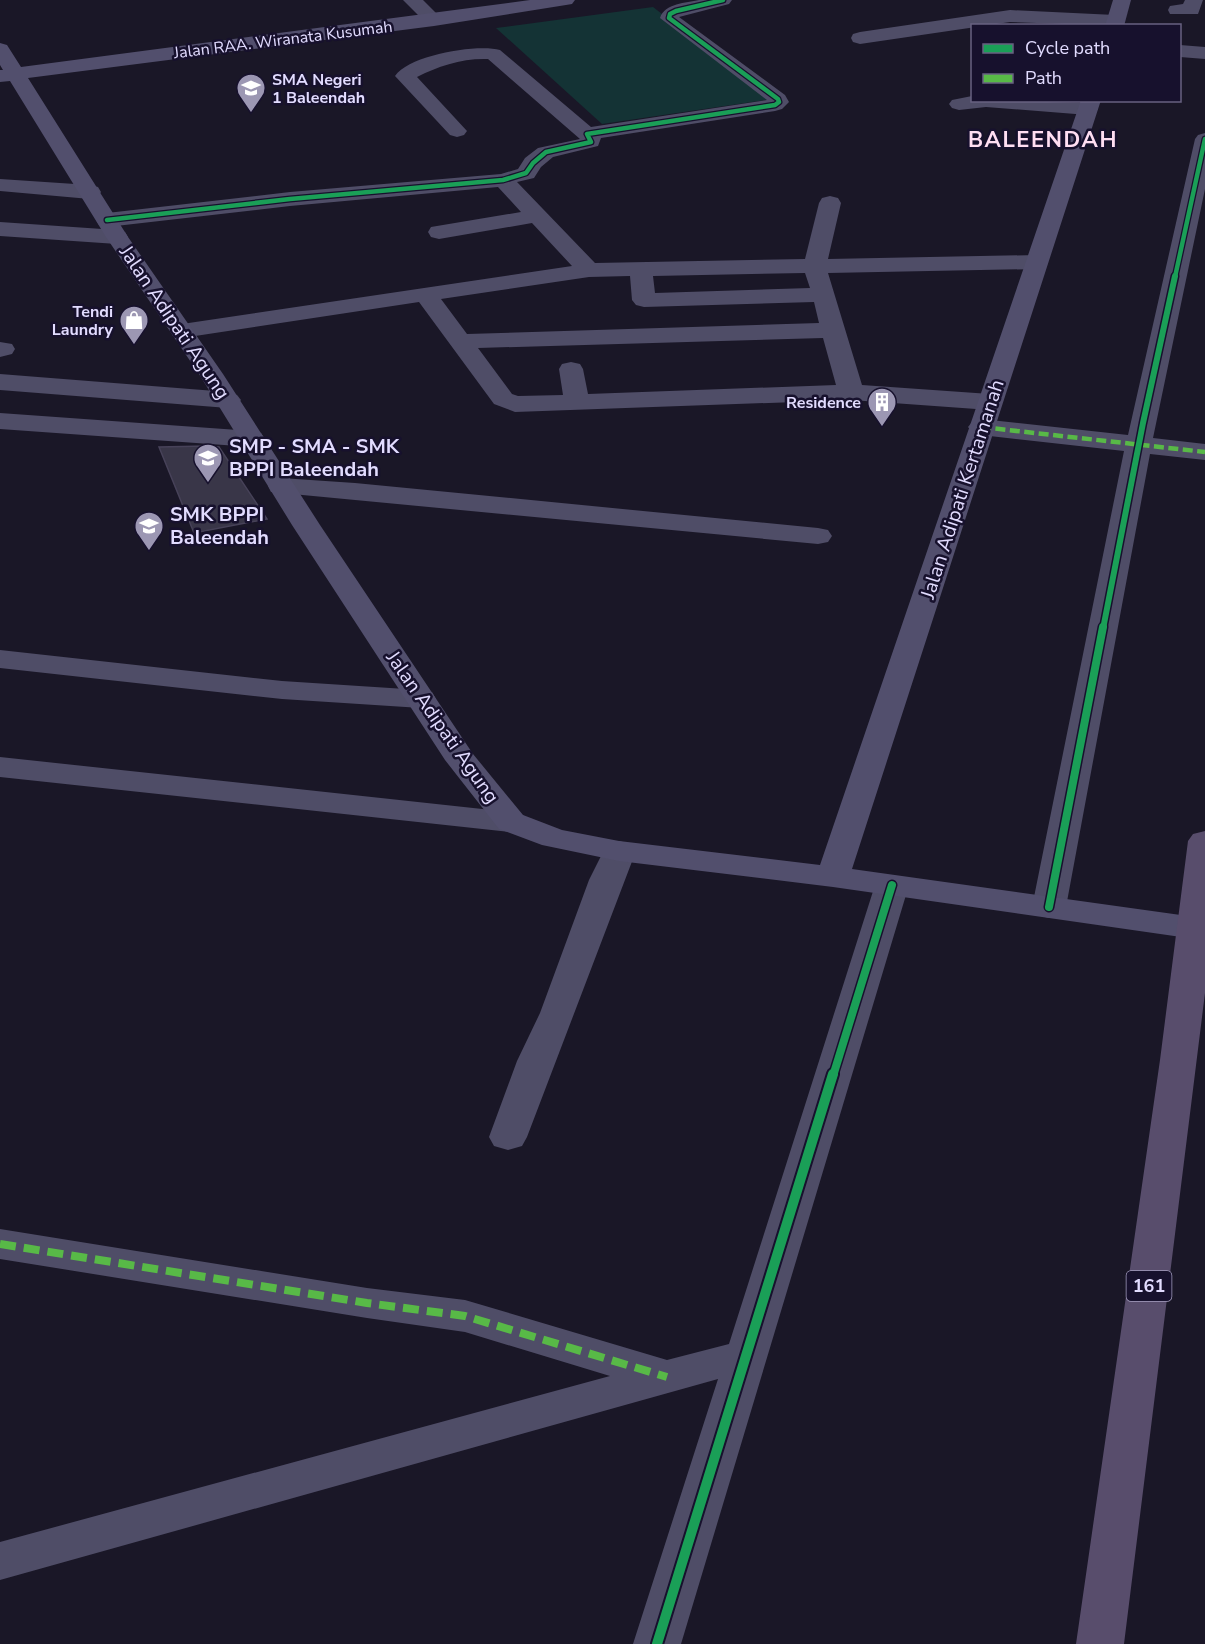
<svg xmlns="http://www.w3.org/2000/svg" width="1205" height="1644" font-family="'Nunito Sans',sans-serif">
  <style>
    .green { fill: #143335 }
    .building { fill: #393648; stroke: #474259; stroke-width: 1.5 }
    .lines { fill: none; stroke-linecap: round; stroke-linejoin: round }
    .minor { fill: #4f4d67; fill-rule: evenodd }
    .secondary { fill: #524f6d; fill-rule: evenodd }
    .primary { fill: #584d6c; fill-rule: evenodd }
    .quiet-far1 { stroke: #58b947; stroke-width: 4.5; stroke-dasharray: 10 4.5; stroke-linecap: butt }
    .quiet { stroke: #58b947; stroke-width: 8; stroke-dasharray: 16 8; stroke-linecap: butt }
    .cycleway-far3-casing { stroke: #17112d; stroke-width: 7 }
    .cycleway-far2-casing { stroke: #17112d; stroke-width: 9 }
    .cycleway-far1-casing { stroke: #17112d; stroke-width: 11 }
    .cycleway-casing { stroke: #17112d; stroke-width: 14 }
    .cycleway-far3 { stroke: #1a9f57; stroke-width: 4.5 }
    .cycleway-far2 { stroke: #1a9f57; stroke-width: 6 }
    .cycleway-far1 { stroke: #1a9f57; stroke-width: 8 }
    .cycleway { stroke: #1a9f57; stroke-width: 10 }
    .labels { text-anchor: middle; stroke-width: 5; stroke-linejoin: round; paint-order: stroke }
    .far-street-label { font-size: 16px; fill: #e2dcff; stroke: #17112d }
    .far-poi-label { font-size: 16px; font-weight: bold; fill: #e2dcff; stroke: #17112d; text-anchor: end }
    .shield { fill: #17112d; stroke: #a59fc0; stroke-width: 1.5 }
    .shield-label { font-size: 18px; font-weight: bold; fill: #e2dcff }
    .street-label { font-size: 20px; fill: #e2dcff; stroke: #17112d }
    .poi-label { font-size: 20px; font-weight: bold; fill: #e2dcff; stroke: #17112d; text-anchor: start }
    .far-district-label { font-size: 22px; font-weight: bold; letter-spacing: 1.5px; fill: #ffdef2; stroke: #17112d }
  </style>
  <rect width="100%" height="100%" fill="#1a1727"/>
  <polygon class="green" points="653,7 772,99 602,124 496,28"/>
  <polygon class="building" points="207,446 219,447 267,519 194,533 159,447"/>
  <g class="lines">
    <g class="minor">
      <polygon points="403,0 423,0 443,20 441,24 427,24"/>
      <path d="M699 0H732L729 4 679 17 785 95 789 102 782 109 775 111 601 138 598 146 553 157 541 167 534 178 517 182 595 263 805 259 819 203 822 198 830 196 838 198 841 203 828 259 1037 255 1045 257 1048 262 1045 267 1037 269 828 273 862 385 990 394 999 397 1003 402 999 407 990 410 851 400 515 412 494 404 419 302 182 338 173 336 170 331 173 326 182 324 572 266 532 223 439 239 431 237 428 232 431 227 521 212 498 187 290 206 107 227 99 225 96 220 99 215 107 213 290 192 501 174 518 169 525 158 538 148 580 139 488 59C463 58 438 66 417 77L467 131 464 135 457 137 450 135 395 76C410 55 476 44 500 50L591 127 767 100 660 18C665 3 686 3 699 0ZM805 273 810 288 655 293 653 276ZM630 276 632 300 636 305 644 307 814 302 819 323 467 334 441 299 589 277ZM823 338 836 385 588 394 583 369 580 364 571 362 562 364 559 369 563 395 518 396 512 394 478 348Z"/>
      <polygon points="1185,0 1203,0 1198,14 1170,14 1168,10 1170,6 1183,4"/>
      <polygon points="1010,10 1115,15 1122,17 1124,21 1119,26 1010,22 860,44 853,42 851,38 853,34 860,32"/>
      <polygon points="1180,45 1205,47 1205,59 1180,57"/>
      <polygon points="972,96 972,100 1088,103 1095,105 1098,109 1095,113 1088,115 986,107 959,110 952,108 949,104 952,100"/>
      <polygon points="1205,133 1205,189 1153,438 1205,444 1205,460 1150,454 1066,907 1061,915 1049,918 1037,915 1032,907 1124,451 981,435 972,432 968,427 972,422 981,419 1128,435 1195,139 1198,135"/>
      <polygon points="0,179 90,185 98,187 101,192 98,197 90,199 0,191"/>
      <polygon points="0,222 117,230 125,232 128,237 125,242 117,244 0,236"/>
      <polygon points="0,342 12,344 15,349 12,354 0,357"/>
      <polygon points="0,374 228,392 237,395 241,400 237,405 228,408 0,390"/>
      <polygon points="0,413 252,431 261,433 265,439 261,445 252,447 0,429"/>
      <polygon points="281,478 355,483 818,528 828,530 832,536 828,542 818,544 271,492 268,486 271,480"/>
      <polygon points="0,650 282,681 421,690 432,692 436,699 432,706 421,708 282,699 0,668"/>
      <polygon points="0,757 511,812 523,815 528,822 523,829 511,832 0,777"/>
      <polygon points="619,841 631,844 636,851 527,1137 522,1146 508,1150 494,1146 489,1137 517,1061 540,1013 589,880 607,844"/>
      <polygon points="892,875 904,878 909,885 681,1644 633,1644 718,1379 0,1580 0,1542 610,1376 465,1332 367,1318 0,1259 0,1229 367,1288 465,1300 667,1360 729,1344 875,885 880,878"/>
    </g>
    <g class="secondary">
      <polygon points="530,0 575,0 572,4 566,5 434,26 28,78 128,237 223,374 320,525 473,754 523,815 562,830 619,841 820,865 1081,100 1101,100 852,869 1195,917 1205,920 1205,936 1195,939 833,887 619,861 542,845 499,829 445,760 292,525 199,374 106,237 10,81 0,82 0,70 3,70 0,65 0,43 7,45 21,67"/>
      <polygon points="1113,0 1131,0 1124,26 1105,26"/>
    </g>
    <polygon class="primary" points="1205,831 1205,993 1124,1644 1076,1644 1160,1060 1188,841 1193,834"/>
    <polyline class="quiet-far1" points="981,427 1205,452"/>
    <polyline class="quiet" points="0,1244 367,1303 465,1316 667,1377"/>
    <g class="cycleway-far3-casing">
      <g id="cycleway-far3">
        <polyline points="107,220 290,199 503,180 526,173 533,163 546,152 591,142 587,134 775,105 779,102 778,99 669,18 670,14 676,11 723,0"/>
        <polyline points="1175,277 1205,139"/>
      </g>
    </g>
    <g class="cycleway-far2-casing">
      <polyline id="cycleway-far2" points="1103,629 1143,423 1175,276"/>
    </g>
    <g class="cycleway-far1-casing">
      <g id="cycleway-far1">
        <polyline points="1049,907 1103,627"/>
        <polyline points="833,1076 892,885"/>
      </g>
    </g>
    <g class="cycleway-casing">
      <polyline id="cycleway" points="657,1644 833,1074"/>
    </g>
    <use href="#cycleway-far3" class="cycleway-far3"/>
    <use href="#cycleway-far2" class="cycleway-far2"/>
    <use href="#cycleway-far1" class="cycleway-far1"/>
    <use href="#cycleway" class="cycleway"/>
  </g>
  <defs>
    <g id="school-pin" transform="scale(1.5)"><path d="M0 17L-7.5 6A9.5 9.5 0 1 1 7.5 6Z" fill="#9c97b3" stroke="#17112d"/><path d="M0-5L7-2L0 1L-7-2ZM-4 1L0 2.5L4 1V4Q0 6-4 4Z" fill="#fff"/></g>
    <g id="shop-pin" transform="scale(1.5)"><path d="M0 17L-7.5 6A9.5 9.5 0 1 1 7.5 6Z" fill="#9c97b3" stroke="#17112d"/><path d="M-5-2.5h2.3a2.7 3.5 0 0 1 5.4 0H5L5.5 6h-11ZM-1.5-2.5h3a1.5 2.3 0 0 0-3 0Z" fill="#fff"/></g>
    <g id="building-pin" transform="scale(1.5)"><path d="M0 17L-7.5 6A9.5 9.5 0 1 1 7.5 6Z" fill="#9c97b3" stroke="#17112d"/><path d="M-4-6H4V6H1V3H-1V6H-4ZM-2.5-4.3h1.7v1.8h-1.7ZM.8-4.3h1.7v1.8H.8ZM-2.5-1h1.7V.8h-1.7ZM.8-1h1.7V.8H.8Z" fill="#fff"/></g>
  </defs>
  <g fill-rule="evenodd">
    <use href="#school-pin" x="251" y="88"/>
    <use href="#shop-pin" x="134" y="320"/>
    <use href="#building-pin" x="882" y="402"/>
    <use href="#school-pin" x="208" y="458"/>
    <use href="#school-pin" x="149" y="526"/>
  </g>
  <g class="labels">
    <g class="far-street-label">
      <text transform="translate(283 39) rotate(-7)" y="6">Jalan RAA. Wiranata Kusumah</text>
    </g>
    <g class="far-poi-label">
      <text x="272" y="85" text-anchor="start">SMA Negeri<tspan x="272" dy="18">1 Baleendah</tspan></text>
      <text x="113" y="317">Tendi<tspan x="113" dy="18">Laundry</tspan></text>
      <text x="861" y="408">Residence</text>
    </g>
    <rect class="shield" x="1126.5" y="1271" width="45" height="30" rx="4.5"/>
    <g class="shield-label">
      <text x="1149" y="1292">161</text>
    </g>
    <g class="street-label">
      <text transform="translate(175 322) rotate(56)" y="7">Jalan Adipati Agung</text>
      <text transform="translate(962 489) rotate(-72)" y="7">Jalan Adipati Kertamanah</text>
      <text transform="translate(443 727) rotate(55)" y="7">Jalan Adipati Agung</text>
    </g>
    <g class="poi-label">
      <text x="229" y="453">SMP - SMA - SMK<tspan x="229" dy="23">BPPI Baleendah</tspan></text>
      <text x="170" y="521">SMK BPPI<tspan x="170" dy="23">Baleendah</tspan></text>
    </g>
    <g class="far-district-label">
      <text x="1043" y="147">BALEENDAH</text>
    </g>
  </g>
  <rect x="971" y="24" width="210" height="78" fill="#17112d" stroke="#686281" stroke-width="1.5"/>
  <rect x="983" y="44" width="30" height="9" fill="#1a9f57" stroke="#686281" stroke-width="1.5"/>
  <text x="1025" y="54" font-size="18" fill="#e2dcff">Cycle path</text>
  <rect x="983" y="74" width="30" height="9" fill="#58b947" stroke="#686281" stroke-width="1.5"/>
  <text x="1025" y="84" font-size="18" fill="#e2dcff">Path</text>
</svg>
